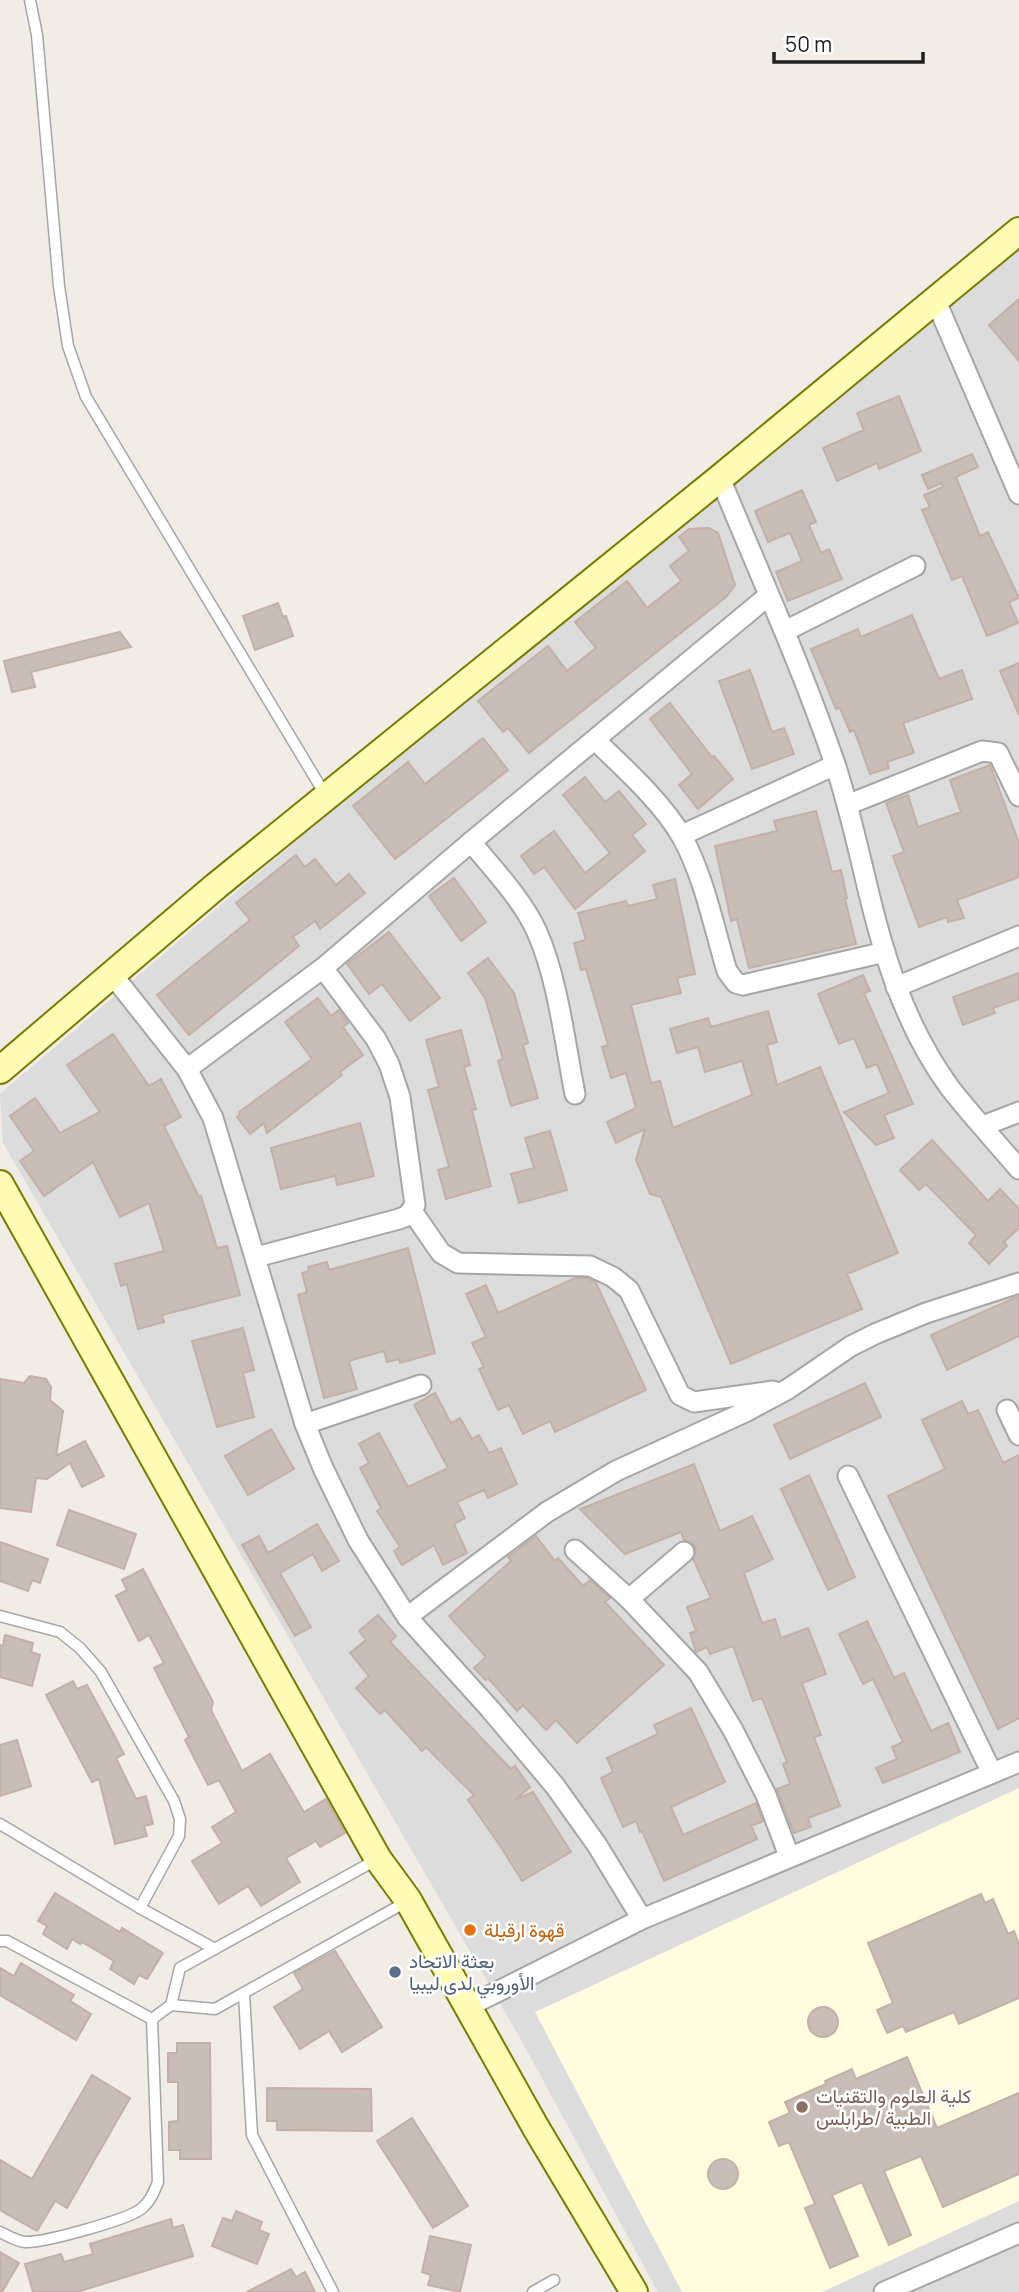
<svg xmlns="http://www.w3.org/2000/svg" width="1019" height="2292" font-family="Manrope,Vazirmatn,sans-serif">
  <style>
    .residential { fill: #dddcdc }
    .education { fill: #fffcdf }
    .building { fill: #c9bdb7; stroke: #c4b0a6; stroke-width: 2 }
    .lines { fill: none; stroke-linecap: round; stroke-linejoin: round }
    .lane-casing { stroke: #a6a6a6; stroke-width: 13 }
    .street-casing { stroke: #a6a6a6; stroke-width: 23 }
    .secondary-casing { stroke: #7a7c00; stroke-width: 30 }
    .lane { stroke: #fff; stroke-width: 10 }
    .street { stroke: #fff; stroke-width: 19 }
    .secondary { stroke: #fffcb5; stroke-width: 26 }
    .food-dot { fill: #e8710a; stroke: #fff; stroke-width: 2.5 }
    .service-dot { fill: #5c6f8a; stroke: #fff; stroke-width: 2.5 }
    .education-dot { fill: #8d6e63; stroke: #fff; stroke-width: 2.5 }
    .labels { text-anchor: middle; stroke-width: 5; stroke-linejoin: round; paint-order: stroke }
    .food-label { font-size: 19px; fill: #c56008; stroke: #fff; text-anchor: start }
    .service-label { font-size: 19px; fill: #4e5e75; stroke: #fff; text-anchor: start }
    .education-label { font-size: 19px; fill: #785e54; stroke: #fff; text-anchor: start }
  </style>
  <rect width="100%" height="100%" fill="#f1ece5"/>
  <polygon class="residential" points="1019,235 1019,2292 658,2292 520,2038 3,1143 0,1094 363,783"/>
  <polygon class="education" points="1019,1788 1019,2201 822,2292 682,2292 535,2012"/>
  <g class="building">
    <polygon points="1019,299 1019,361 989,325"/>
    <polygon points="899,396 921,451 879,469 877,463 837,481 823,448 864,430 857,413"/>
    <polygon points="972,454 978,467 956,477 980,536 988,532 1019,598 1009,602 1018,623 987,636 962,576 952,580 922,510 930,507 924,495 943,487 941,483 928,489 922,475"/>
    <polygon points="802,490 816,522 809,525 821,553 829,549 842,579 788,601 776,572 802,561 790,533 768,542 755,511"/>
    <polygon points="709,528 718,533 735,585 726,597 529,753 508,728 503,732 478,701 548,646 567,671 596,648 575,622 627,581 647,608 681,581 670,566 689,551 679,537 689,529"/>
    <polygon points="278,603 283,617 286,616 293,636 255,650 243,616"/>
    <polygon points="912,615 939,679 962,670 972,699 903,723 914,753 887,762 889,768 870,774 854,730 850,732 840,708 836,709 811,649 858,629 861,637"/>
    <polygon points="120,632 131,647 31,672 35,687 12,692 4,661"/>
    <polygon points="1019,663 1019,715 1000,671"/>
    <polygon points="750,670 772,732 784,728 794,754 752,769 719,681"/>
    <polygon points="670,703 712,757 714,756 733,779 698,809 679,785 692,774 650,719"/>
    <polygon points="483,738 508,770 395,859 353,806 408,762 425,784"/>
    <polygon points="990,765 1019,843 1019,877 957,900 964,918 948,922 947,917 919,927 893,856 904,852 886,803 908,795 918,827 961,812 950,780"/>
    <polygon points="585,777 605,802 619,791 646,824 632,835 645,851 575,909 544,867 534,874 521,856 554,831 585,873 610,853 563,795"/>
    <polygon points="816,811 832,872 841,870 847,898 845,899 856,944 749,968 737,919 731,921 715,846 777,831 774,821"/>
    <polygon points="296,855 305,867 315,859 336,885 349,874 365,893 320,929 315,921 293,937 299,946 189,1035 157,995 250,920 236,903"/>
    <polygon points="454,878 486,922 461,941 429,896"/>
    <polygon points="675,879 695,974 677,978 681,993 631,1005 651,1083 660,1081 673,1128 752,1095 742,1061 705,1072 698,1047 677,1053 670,1029 708,1018 711,1027 768,1011 777,1042 767,1045 777,1085 820,1067 898,1253 847,1274 862,1309 731,1364 661,1197 650,1194 636,1160 645,1129 616,1143 607,1122 636,1108 626,1073 611,1078 602,1047 608,1045 586,969 581,970 574,943 586,940 578,913 626,901 628,906 657,899 653,885"/>
    <polygon points="389,932 440,998 410,1021 382,984 369,994 347,964"/>
    <polygon points="488,958 514,993 528,1043 523,1045 538,1098 511,1106 498,1061 503,1059 485,998 468,973"/>
    <polygon points="1019,973 1019,999 993,1008 995,1013 963,1025 953,997"/>
    <polygon points="863,975 870,991 864,993 913,1104 884,1115 894,1138 876,1145 844,1112 889,1093 877,1064 867,1068 854,1038 839,1044 818,994"/>
    <polygon points="318,998 331,1016 339,1010 348,1023 343,1027 363,1055 340,1072 342,1075 267,1133 264,1123 250,1134 237,1117 240,1114 239,1112 312,1059 285,1022"/>
    <polygon points="461,1030 470,1065 464,1067 476,1109 472,1110 491,1186 446,1199 438,1170 449,1167 428,1090 439,1087 426,1040"/>
    <polygon points="113,1034 149,1086 161,1079 181,1117 164,1126 199,1197 201,1196 217,1248 227,1246 240,1295 162,1315 164,1322 138,1329 127,1284 121,1286 115,1264 164,1251 149,1203 120,1217 93,1162 44,1196 20,1161 34,1151 10,1116 35,1098 60,1133 100,1112 67,1065"/>
    <polygon points="360,1123 374,1176 337,1185 335,1176 281,1189 271,1148"/>
    <polygon points="550,1131 567,1190 519,1203 511,1174 534,1168 525,1138"/>
    <polygon points="932,1140 988,1201 1000,1189 1019,1209 1019,1228 1004,1242 1007,1246 989,1264 969,1243 976,1235 926,1184 919,1190 900,1170"/>
    <polygon points="408,1248 435,1353 400,1363 399,1359 387,1362 384,1351 352,1360 349,1362 357,1389 324,1398 298,1295 307,1292 302,1273 309,1271 308,1267 327,1262 329,1270"/>
    <polygon points="575,1278 587,1278 596,1283 646,1390 555,1432 550,1421 523,1434 509,1405 498,1410 479,1369 484,1367 472,1343 486,1337 466,1294 486,1285 498,1313"/>
    <polygon points="1019,1296 1019,1336 947,1370 931,1335"/>
    <polygon points="243,1328 254,1370 243,1373 254,1417 217,1427 192,1341"/>
    <polygon points="30,1376 46,1379 51,1387 50,1400 63,1411 56,1456 85,1441 104,1476 82,1487 70,1463 47,1479 36,1478 31,1512 0,1508 0,1379 24,1383"/>
    <polygon points="865,1383 881,1417 790,1459 774,1425"/>
    <polygon points="435,1393 451,1423 460,1418 472,1439 479,1435 489,1453 501,1448 517,1484 488,1498 484,1490 457,1502 465,1518 454,1524 467,1553 443,1565 434,1545 402,1565 394,1551 400,1547 377,1511 381,1508 360,1468 369,1463 359,1444 379,1433 408,1487 448,1468 414,1405"/>
    <polygon points="962,1401 968,1414 978,1410 1003,1463 1019,1455 1019,1718 998,1729 888,1496 945,1469 922,1420"/>
    <polygon points="271,1429 294,1469 248,1495 225,1456"/>
    <polygon points="694,1464 720,1531 752,1516 773,1559 744,1573 762,1623 775,1619 781,1638 808,1628 826,1674 802,1683 821,1735 814,1737 840,1806 808,1818 811,1827 794,1833 777,1789 790,1784 783,1764 787,1762 762,1698 753,1701 733,1646 710,1654 707,1647 696,1652 690,1633 696,1631 687,1607 711,1598 693,1559 696,1550 694,1545 684,1540 681,1532 625,1554 580,1509"/>
    <polygon points="809,1475 855,1577 828,1590 781,1489"/>
    <polygon points="69,1510 136,1534 124,1569 57,1545"/>
    <polygon points="317,1524 339,1561 322,1571 313,1554 280,1573 311,1627 295,1636 242,1545 259,1536 268,1553"/>
    <polygon points="536,1536 555,1561 558,1558 583,1586 590,1580 610,1598 605,1602 664,1665 577,1743 556,1720 546,1730 523,1705 517,1711 488,1678 486,1680 474,1668 486,1657 449,1616 511,1561 508,1557"/>
    <polygon points="0,1542 48,1559 40,1583 32,1580 28,1591 0,1581"/>
    <polygon points="143,1569 213,1702 211,1710 242,1771 270,1754 304,1812 326,1799 345,1833 320,1847 316,1841 286,1858 300,1882 261,1906 248,1886 219,1904 192,1861 222,1843 212,1827 236,1812 219,1780 208,1785 185,1740 189,1737 154,1668 164,1663 149,1635 139,1641 116,1596 127,1590 122,1580"/>
    <polygon points="378,1615 396,1636 390,1642 511,1769 515,1766 530,1787 515,1800 533,1792 571,1852 522,1881 501,1847 468,1800 474,1795 426,1747 422,1751 385,1710 380,1714 356,1688 369,1676 350,1653 366,1640 359,1631"/>
    <polygon points="867,1621 894,1678 904,1673 931,1731 948,1723 960,1752 883,1783 876,1768 897,1759 892,1747 903,1742 873,1679 863,1684 839,1634"/>
    <polygon points="5,1635 33,1643 31,1652 40,1655 32,1686 0,1677 0,1645 3,1646"/>
    <polygon points="73,1681 77,1689 87,1685 111,1729 124,1754 116,1758 136,1799 146,1796 153,1824 144,1826 147,1836 115,1844 99,1779 92,1782 46,1695"/>
    <polygon points="691,1708 725,1782 671,1807 683,1835 756,1803 763,1821 751,1826 757,1839 664,1881 642,1831 640,1832 636,1821 623,1827 601,1778 613,1772 607,1758 658,1734 654,1725"/>
    <polygon points="17,1740 31,1786 0,1796 0,1745"/>
    <polygon points="55,1893 120,1932 122,1928 163,1953 147,1979 139,1975 134,1984 110,1969 114,1961 82,1942 80,1944 72,1939 67,1949 43,1934 47,1926 38,1921"/>
    <polygon points="981,1894 985,1903 993,1899 1008,1934 1014,1931 1019,1944 1019,1998 959,2024 954,2012 906,2032 903,2026 887,2033 877,2010 893,2003 868,1943"/>
    <polygon points="335,1951 382,2027 342,2052 329,2031 300,2049 274,2007 303,1989 294,1973"/>
    <polygon points="21,1963 74,1995 70,2001 91,2014 76,2040 0,1995 0,1968 14,1976"/>
    <circle cx="823" cy="2022" r="15"/>
    <polygon points="177,2043 210,2043 211,2159 180,2159 180,2150 169,2150 169,2122 178,2121 178,2082 168,2082 168,2053 177,2053"/>
    <polygon points="907,2057 937,2128 1019,2093 1019,2174 943,2207 921,2156 884,2171 911,2235 889,2245 862,2182 832,2195 858,2256 830,2268 805,2208 815,2204 789,2142 779,2146 769,2122 790,2113 785,2102 826,2084 825,2081 852,2069 856,2079"/>
    <polygon points="92,2075 130,2098 67,2208 55,2201 37,2231 0,2210 0,2160 32,2179"/>
    <polygon points="267,2088 371,2089 372,2131 277,2130 277,2121 267,2121"/>
    <polygon points="412,2118 468,2206 433,2228 377,2141"/>
    <circle cx="723" cy="2174" r="15"/>
    <polygon points="236,2211 262,2222 259,2230 269,2234 257,2264 212,2246 223,2218 232,2221"/>
    <polygon points="171,2219 173,2228 183,2225 193,2256 77,2292 33,2292 25,2264 61,2254 64,2262 93,2254 90,2244"/>
    <polygon points="430,2236 471,2245 460,2292 428,2285 431,2275 422,2272"/>
    <polygon points="0,2252 19,2263 2,2292 0,2292"/>
    <polygon points="291,2269 296,2277 305,2272 315,2292 247,2292"/>
  </g>
  <g class="lines">
    <g class="lane-casing">
      <g id="lane">
        <polyline points="30,0 37,35 59,286 68,346 86,397 326,796"/>
        <polyline points="0,1616 60,1632 80,1648 101,1672 174,1801 180,1819 179,1836 140,1908"/>
        <polyline points="0,1824 140,1908 215,1949"/>
        <polyline points="0,1941 7,1941 152,2019"/>
        <polyline points="244,1994 252,2135 333,2292"/>
        <polyline points="171,2005 180,1968 376,1860"/>
        <polyline points="152,2019 171,2005 215,2009 406,1902"/>
        <path d="M0 2232C8 2236 16 2241 25 2242 43 2243 127 2220 141 2209 150 2202 154 2192 158 2182L152 2019"/>
        <polyline points="533,2292 554,2280"/>
      </g>
    </g>
    <g class="street-casing">
      <g id="street">
        <polyline points="935,299 1019,494"/>
        <path d="M720 478C759 573 802 667 835 764 859 836 869 913 896 985 909 1020 928 1058 950 1088 972 1116 996 1142 1019 1169"/>
        <polyline points="785,631 915,566"/>
        <path d="M595 740C623 767 663 803 682 837 704 876 714 928 727 971L736 983 743 985 885 952"/>
        <polyline points="847,805 982,751 998,753 1019,796"/>
        <polyline points="682,835 835,765"/>
        <path d="M471 842C494 870 522 899 537 932 558 979 565 1044 575 1094"/>
        <polyline points="111,973 187,1069 213,1118 305,1424 323,1468 358,1540 407,1617 490,1709 555,1786 597,1845 642,1919"/>
        <polyline points="896,987 1019,936"/>
        <polyline points="187,1069 323,968 471,842 768,596"/>
        <polyline points="983,1126 1019,1112"/>
        <polyline points="412,1211 441,1253 458,1263 590,1266 613,1277 629,1290 680,1395 694,1402 773,1391"/>
        <polyline points="256,1257 399,1219 407,1216 415,1205 400,1097 389,1064 376,1039 323,968"/>
        <polyline points="1007,1410 1019,1435"/>
        <polyline points="305,1424 421,1385"/>
        <polyline points="848,1476 992,1773"/>
        <polyline points="575,1550 629,1599 698,1672 733,1730 766,1795 789,1856"/>
        <polyline points="629,1599 684,1552"/>
        <polyline points="407,1617 547,1512 616,1471 745,1412 788,1389 851,1346 875,1334 926,1313 1019,1283"/>
        <polyline points="469,2006 642,1919 1019,1762"/>
        <polyline points="884,2292 1019,2233"/>
      </g>
    </g>
    <g class="secondary-casing">
      <g id="secondary">
        <polyline points="0,1070 216,886 720,478 1019,231"/>
        <polyline points="0,1184 378,1859 408,1900 536,2128 634,2292"/>
      </g>
    </g>
    <use href="#lane" class="lane"/>
    <use href="#street" class="street"/>
    <use href="#secondary" class="secondary"/>
  </g>
  <circle class="food-dot" cx="470" cy="1930" r="7"/>
  <circle class="service-dot" cx="395" cy="1972" r="7"/>
  <circle class="education-dot" cx="802" cy="2107" r="7"/>
  <g class="labels">
    <g class="food-label">
      <text x="484" y="1937">قهوة ارقيلة</text>
    </g>
    <g class="service-label">
      <text x="409" y="1968">بعثة الاتحاد<tspan x="409" dy="22">الأوروبي لدى ليبيا</tspan></text>
    </g>
    <g class="education-label">
      <text x="816" y="2103">كلية العلوم والتقنيات<tspan x="816" dy="22">الطبية /طرابلس</tspan></text>
    </g>
  </g>
  <path d="M774 52v10h149v-10" fill="none" stroke="#1f1f1f" stroke-width="3.5"/>
  <text x="785" y="52" font-size="21" fill="#1f1f1f" stroke="#ffffff" stroke-width="5" paint-order="stroke">50 m</text>
</svg>
